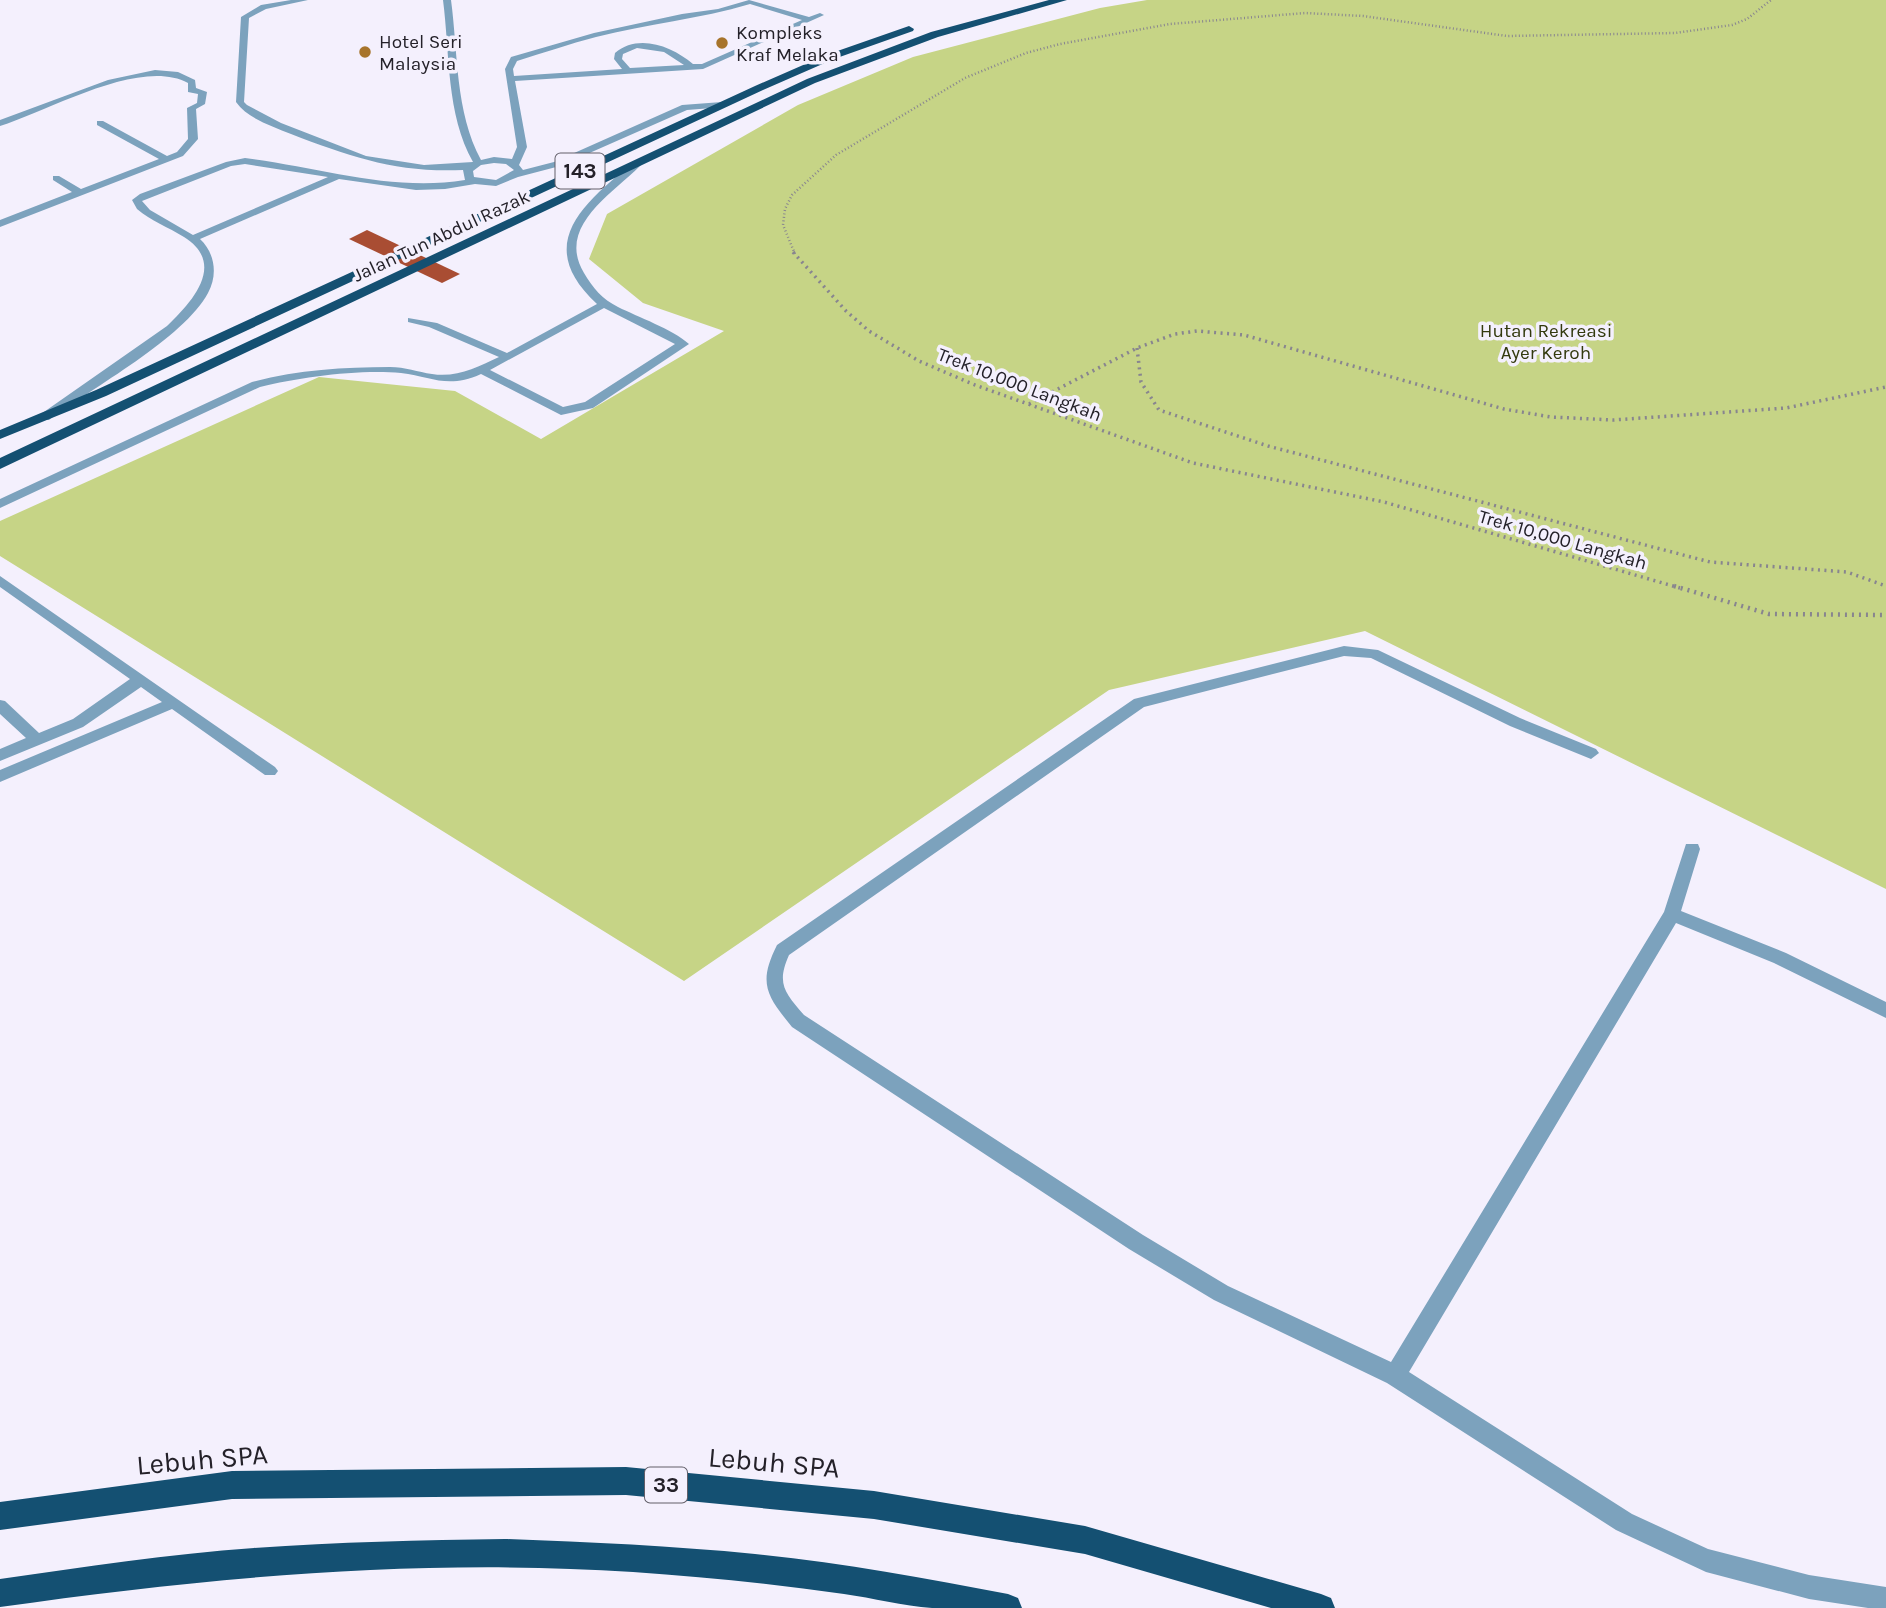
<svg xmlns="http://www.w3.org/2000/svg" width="1886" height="1608" font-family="Karla,sans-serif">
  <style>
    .green { fill: #c6d486 }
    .building { fill: #a94d33 }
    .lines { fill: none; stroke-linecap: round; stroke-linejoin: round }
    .path-far2 { stroke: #88858f; stroke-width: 2.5; stroke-dasharray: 1 2.5; stroke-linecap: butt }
    .path-far1 { stroke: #88858f; stroke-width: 3.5; stroke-dasharray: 2 4.5; stroke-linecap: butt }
    .path { stroke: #88858f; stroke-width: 4.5; stroke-dasharray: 2 5; stroke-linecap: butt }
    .service { fill: #7ca2bd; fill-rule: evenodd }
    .trunk { fill: #145072; fill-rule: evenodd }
    .poi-dot { fill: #a7742b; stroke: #f4f0fd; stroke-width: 2.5 }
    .labels { text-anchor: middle; stroke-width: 7; stroke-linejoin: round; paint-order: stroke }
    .far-poi-label { font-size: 19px; fill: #242129; stroke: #f4f0fd; text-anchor: start }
    .far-street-label { font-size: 19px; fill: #242129; stroke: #f4f0fd }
    .far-park-label { font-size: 19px; fill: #33390e; stroke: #f4f0fd }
    .shield { fill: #f4f0fd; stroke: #625f69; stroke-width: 2 }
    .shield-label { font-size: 21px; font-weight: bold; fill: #242129 }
    .near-street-label { font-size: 28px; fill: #242129; stroke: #f4f0fd }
  </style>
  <rect width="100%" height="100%" fill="#f4f0fd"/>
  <polygon class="green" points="1147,0 1886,0 1886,889 1365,631 1109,690 684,981 0,556 0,521 319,377 455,391 541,439 724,331 643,303 589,259 607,214 798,105 913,57 1100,8"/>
  <polygon class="building" points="367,230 460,274 442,283 349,239"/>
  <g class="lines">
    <polyline class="path-far2" points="795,254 783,225 785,209 792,195 836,155 965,78 1026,53 1060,44 1170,24 1305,13 1363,16 1507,36 1675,33 1732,25 1747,19 1771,0"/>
    <g class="path-far1">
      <polyline points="793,252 846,311 869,331 919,361 975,385 1193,463 1384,502 1680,588"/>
      <polyline points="1137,348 1141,382 1159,410 1268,446 1710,562 1847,572 1886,586"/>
      <polyline points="1029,404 1137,348 1175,334 1197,331 1244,335 1504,409 1551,417 1613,420 1786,408 1886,387"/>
    </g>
    <polyline class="path" points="1674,586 1769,614 1886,615"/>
    <g class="service">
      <path d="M291 0H308L266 9 249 18 244 102 247 105 281 123 366 156 424 165 473 162C446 114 450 54 443 0H451C458 52 455 112 481 160L494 157 512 159 517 147 505 69 511 57 594 33 682 14 718 9 749 0 809 17 820 13 824 15 703 69 515 81 527 147 519 165 523 170 554 162 682 105 722 102 725 103V107L687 110 560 166 518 177 496 186 475 184 445 189 416 190 339 179 200 239C215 253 218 275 208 293 184 338 92 388 49 420H41V414L167 326C192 302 227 264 184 237 168 227 151 221 137 209L132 200 140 194 226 162 245 158C319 167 391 192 465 180L463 170C397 173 351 157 291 134 272 126 248 119 236 102L241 17 261 5ZM750 4 802 20 702 64H693C672 46 638 33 615 53L614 59 622 69 514 76 513 69 517 61C543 53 569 44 596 37 647 24 700 19 750 4ZM637 48 664 52 684 65 630 68 622 59 623 54ZM494 163 506 164 514 170 496 180 474 177 473 171 481 165ZM245 164 328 177 193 235 150 210 142 201 231 166Z"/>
      <path d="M155 70 178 72 195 80 196 88 207 92 205 104 196 109 198 139 183 156 0 227V220L72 192 53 180V176H59L81 189 159 159 97 125V121H103L167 156 177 152 188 139 187 108 197 103 198 94 188 92V83C140 57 49 111 0 126V120L108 80Z"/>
      <path d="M636 160 644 162C616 192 555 225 584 273 593 288 602 299 618 307 638 317 672 329 689 344L593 408 561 415 481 374C448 389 432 377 401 373 360 369 300 377 260 387L0 508V499L252 382C297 370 343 367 390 367 405 367 418 372 432 374 457 378 477 367 499 357L429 327 408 322V318L437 323 507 353 597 304C531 243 586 202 636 160ZM604 308 675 344 585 402 563 407 490 370Z"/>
      <polygon points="0,576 275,767 278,771 275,775 265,775 172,709 0,782 0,770 162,702 141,687 83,727 0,761 0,749 26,738 0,714 0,700 5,701 39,733 73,719 130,679 0,587"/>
      <path d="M1344 646 1378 650 1520 718 1596 749 1599 753 1591 759 1510 726 1371 658 1344 656 1144 707 789 955C776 984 785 993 804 1015L1143 1235 1228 1286 1391 1362 1664 912 1686 844H1698L1700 849 1681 911 1786 953 1886 1002V1018L1774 963 1676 923 1409 1372 1632 1514 1708 1549 1809 1575 1886 1587V1608H1868L1809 1599 1706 1572 1616 1530 1387 1383 1214 1300 1129 1249 792 1027C766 995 758 983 777 945L1134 699Z"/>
    </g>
    <g class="trunk">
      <polygon points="1049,0 1067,0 938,37 815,83 0,469 0,458 807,79 931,32"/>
      <polygon points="909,26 914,29 913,31 834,59 763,90 106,396 0,439 0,430 96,390 755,86 826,55"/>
      <polygon points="626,1467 874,1491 1085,1526 1321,1594 1331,1598 1335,1608 1271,1608 1085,1554 874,1519 626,1495 232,1499 0,1530 0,1502 232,1471"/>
      <path d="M505 1539C588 1542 672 1546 755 1554 840 1562 924 1578 1008 1594L1018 1598 1022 1608C993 1608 962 1608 932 1608 903 1606 873 1598 844 1594 774 1584 704 1577 633 1572 421 1558 210 1577 0 1607V1579C84 1567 169 1554 254 1548 338 1542 421 1540 505 1539Z"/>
    </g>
  </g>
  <g class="poi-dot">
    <circle cx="722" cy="43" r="7"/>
    <circle cx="365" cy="52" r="7"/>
  </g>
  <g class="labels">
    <g class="far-poi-label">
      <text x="736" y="39">Kompleks<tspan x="736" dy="22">Kraf Melaka</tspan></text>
      <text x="379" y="48">Hotel Seri<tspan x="379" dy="22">Malaysia</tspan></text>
    </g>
    <g class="far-street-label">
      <text transform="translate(441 235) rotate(-25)" y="7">Jalan Tun Abdul Razak</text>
      <text transform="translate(1020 384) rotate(21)" y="7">Trek 10,000 Langkah</text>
      <text transform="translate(1563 539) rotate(16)" y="7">Trek 10,000 Langkah</text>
    </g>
    <g class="far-park-label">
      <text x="1546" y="337">Hutan Rekreasi<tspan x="1546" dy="22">Ayer Keroh</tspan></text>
    </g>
    <g class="shield">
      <rect x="555.5" y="153.5" width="49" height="35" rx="5"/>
      <rect x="645" y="1467.5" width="42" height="35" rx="5"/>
    </g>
    <g class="shield-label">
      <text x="580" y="178">143</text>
      <text x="666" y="1492">33</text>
    </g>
    <g class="near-street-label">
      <text transform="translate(202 1459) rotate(-5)" y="10">Lebuh SPA</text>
      <text transform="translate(774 1462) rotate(5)" y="10">Lebuh SPA</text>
    </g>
  </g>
</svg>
